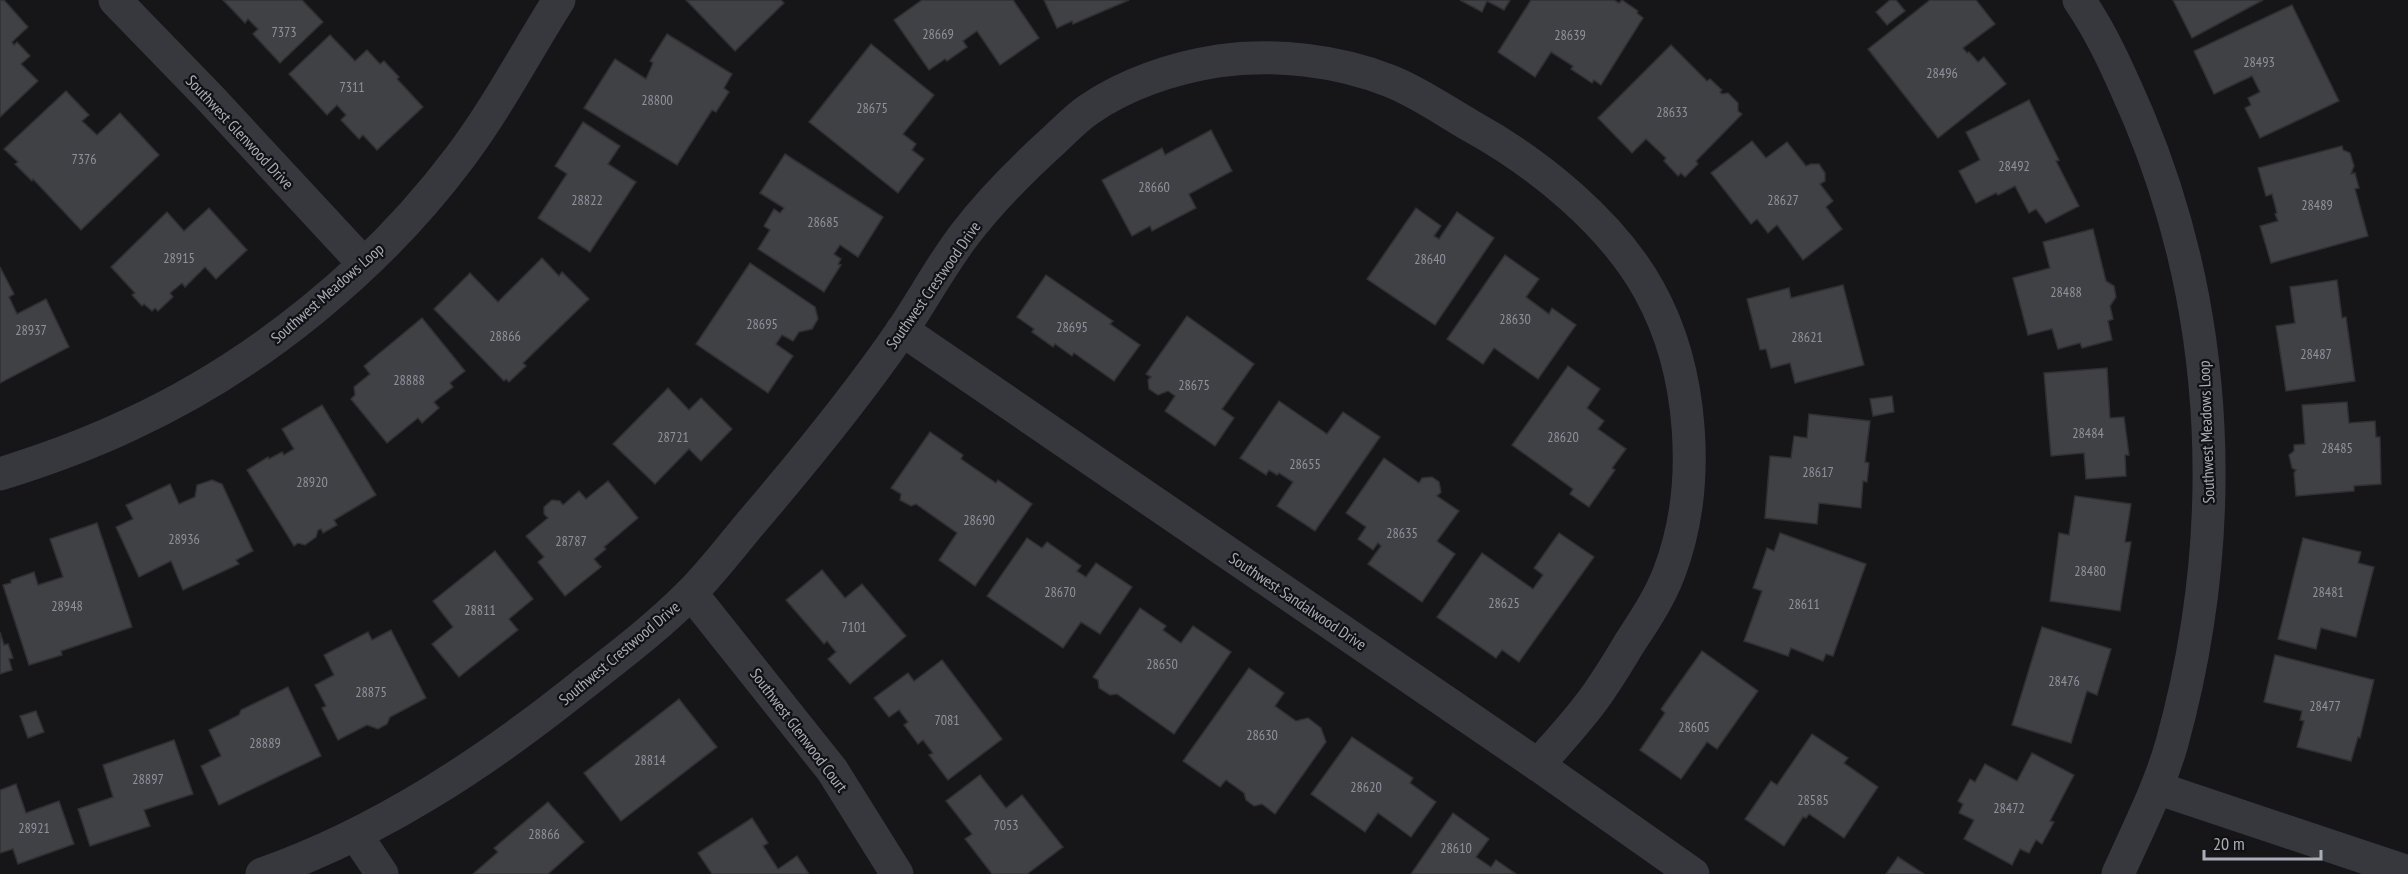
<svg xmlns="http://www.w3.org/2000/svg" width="2408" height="874" font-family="'PT Sans Narrow',sans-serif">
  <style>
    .building { fill: #404145; stroke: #303034; stroke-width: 1.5 }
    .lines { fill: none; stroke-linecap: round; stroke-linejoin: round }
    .street { stroke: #37383d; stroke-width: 33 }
    .labels { text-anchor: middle; stroke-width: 4.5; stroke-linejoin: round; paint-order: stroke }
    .number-label { font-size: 14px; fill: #8e929b }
    .street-label { font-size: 16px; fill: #a8adb8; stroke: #111113 }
  </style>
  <rect width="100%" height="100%" fill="#161618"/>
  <g class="building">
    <polygon points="0,0 4,0 28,27 12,42 14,45 17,42 30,56 21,64 38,81 0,117"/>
    <polygon points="223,0 302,0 323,22 280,63 253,34 258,29 248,19 245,23"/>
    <polygon points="686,0 781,0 784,3 735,51"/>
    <polygon points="922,0 1013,0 1039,38 1000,65 977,31 963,41 967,47 947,61 945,59 929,70 894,20"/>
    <polygon points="1044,0 1129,0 1073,24 1072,21 1057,28"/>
    <polygon points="1460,0 1510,0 1504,10 1487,1 1482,12"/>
    <polygon points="1531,0 1614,0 1619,3 1622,0 1638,11 1637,13 1643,18 1601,85 1594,80 1592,83 1571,69 1573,66 1551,52 1535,77 1498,52"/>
    <polygon points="1890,0 1896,0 1905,11 1887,25 1876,12"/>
    <polygon points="1930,0 1976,0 1995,24 1963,48 1967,53 1969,52 1978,62 1984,57 2006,84 1938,138 1868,49"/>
    <polygon points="2173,0 2263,0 2192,38"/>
    <polygon points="2292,5 2339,101 2260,138 2245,108 2251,105 2248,98 2260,92 2252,76 2214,94 2194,51"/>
    <polygon points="667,34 732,74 724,88 729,92 716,112 712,110 677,165 584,108 615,59 646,79 653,63 650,61"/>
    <polygon points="330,35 355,61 367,50 380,64 384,61 399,77 397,79 423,107 377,150 363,135 359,139 341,120 346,115 337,105 327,115 289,74"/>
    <polygon points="871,44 934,95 903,134 916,144 912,150 924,159 898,193 809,122"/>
    <polygon points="1671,45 1707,81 1710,79 1722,90 1720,92 1722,94 1728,93 1738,103 1738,111 1742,114 1696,161 1698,164 1685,177 1681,173 1678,176 1664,161 1666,158 1646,139 1632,153 1598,118"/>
    <polygon points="66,91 89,115 82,121 97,135 120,113 159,155 81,230 33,179 32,181 15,164 18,162 4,149"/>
    <polygon points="2029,100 2059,160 2056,161 2079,206 2046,223 2036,209 2029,213 2015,186 1998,195 1996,193 1976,203 1959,171 1980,160 1966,132"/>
    <polygon points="583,122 620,146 608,164 636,182 590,252 538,218 567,174 555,166"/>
    <polygon points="1211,130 1232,171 1189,194 1196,208 1152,231 1150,226 1132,236 1102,180 1162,148 1165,155"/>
    <polygon points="1752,141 1766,158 1787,142 1806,166 1811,164 1819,164 1825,173 1825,181 1820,184 1833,201 1826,207 1842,229 1803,260 1777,225 1768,233 1757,219 1751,224 1711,173"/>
    <polygon points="2342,146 2343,150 2350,153 2354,166 2351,174 2355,173 2359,188 2355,189 2368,236 2271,263 2260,226 2278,221 2275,214 2277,213 2272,194 2266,196 2258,168"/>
    <polygon points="785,154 883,217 858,257 840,245 834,254 841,259 838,264 841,265 824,292 758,249 770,230 764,226 774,209 780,213 784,208 760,193"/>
    <polygon points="209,208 247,250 216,279 205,267 185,287 182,283 170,293 173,297 158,311 155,308 152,311 144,304 142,306 132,295 135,293 111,267 167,212 184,231"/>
    <polygon points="1416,208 1441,226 1434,236 1439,239 1457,212 1494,238 1435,325 1367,279"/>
    <polygon points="2093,229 2106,281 2114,286 2116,297 2110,306 2113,319 2108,321 2112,340 2082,348 2080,343 2058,349 2052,329 2028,335 2013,278 2050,268 2043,242"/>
    <polygon points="1505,255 1539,279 1526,297 1549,314 1552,308 1576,325 1538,379 1494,348 1483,364 1447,339"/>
    <polygon points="542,258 559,276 562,272 589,299 523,363 526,366 509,382 506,379 504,381 434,309 470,273 498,302"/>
    <polygon points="750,263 815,307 818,319 812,329 799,332 793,341 782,335 776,344 793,356 768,393 696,344"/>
    <polygon points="0,267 14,294 9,297 17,314 46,299 69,347 0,383"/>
    <polygon points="1046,275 1113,321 1110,324 1140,345 1114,381 1074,353 1072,356 1055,344 1053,347 1032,332 1034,329 1017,317"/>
    <polygon points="2337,280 2342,318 2346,317 2355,381 2286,391 2276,326 2295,323 2290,287"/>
    <polygon points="1843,285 1864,365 1795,383 1790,363 1771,368 1766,349 1760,350 1747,299 1789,288 1791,298"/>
    <polygon points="1187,316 1254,364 1222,409 1234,418 1215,446 1165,411 1175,396 1168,391 1158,395 1149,389 1148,380 1151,377 1146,374"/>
    <polygon points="422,318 465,371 450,383 453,387 434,402 439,408 422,423 418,418 387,443 351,399 355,395 354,387 370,374 364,366"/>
    <polygon points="1568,366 1600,389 1587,408 1604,421 1598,429 1626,449 1612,468 1615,470 1589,507 1570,494 1573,489 1512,445"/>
    <polygon points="2107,368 2110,418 2124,417 2129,455 2125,455 2126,476 2086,479 2084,453 2051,456 2044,373"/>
    <polygon points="668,388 689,410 701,398 732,429 701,461 689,449 655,484 613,444"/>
    <polygon points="1892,396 1894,412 1873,416 1870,399"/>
    <polygon points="1279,401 1327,434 1343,412 1380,437 1315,531 1277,506 1293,482 1279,473 1277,475 1269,470 1266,475 1240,458"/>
    <polygon points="2347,402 2349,423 2375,421 2376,437 2380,437 2381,484 2354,486 2354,491 2296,496 2294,473 2296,470 2292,468 2289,455 2294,451 2294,445 2305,444 2302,405"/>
    <polygon points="322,405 376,495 334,520 337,525 323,533 321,529 318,530 316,537 305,545 298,543 294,546 247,470 268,457 269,459 282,452 284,455 294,449 282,429"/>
    <polygon points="1809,414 1870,421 1865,462 1869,463 1867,482 1863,481 1861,508 1819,503 1817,524 1765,518 1770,456 1791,458 1794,436 1807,438"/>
    <polygon points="930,432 963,455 961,459 996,483 998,480 1032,504 975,586 939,560 957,533 916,504 911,506 900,500 901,494 891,488"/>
    <polygon points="1384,458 1419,483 1422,478 1432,477 1439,482 1441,492 1437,496 1459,511 1437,541 1455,554 1422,602 1368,564 1381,546 1378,543 1373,550 1358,539 1366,527 1346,513"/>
    <polygon points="212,480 222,484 253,551 236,560 239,564 183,590 171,561 139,577 116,527 133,519 126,505 170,484 179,504 195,497 197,485"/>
    <polygon points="608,481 638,518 604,547 606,549 594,559 601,567 565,596 538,562 544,557 526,536 548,518 544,514 544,507 552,500 560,501 563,505 579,491 586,499"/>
    <polygon points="2075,496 2131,504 2125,542 2131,542 2120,611 2050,601 2059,533 2069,535"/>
    <polygon points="97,523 132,627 61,651 62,655 29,665 3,585 11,583 11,580 34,572 38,585 63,577 50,539"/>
    <polygon points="1559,533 1594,557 1519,662 1502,650 1496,658 1437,617 1482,553 1533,589 1543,575 1534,568"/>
    <polygon points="1780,533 1866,564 1833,656 1826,654 1823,661 1791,648 1788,656 1744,641 1762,591 1753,588 1767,548 1774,551"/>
    <polygon points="1027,538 1042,548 1047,542 1081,566 1077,571 1086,577 1096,563 1132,587 1100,634 1081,622 1063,648 987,596"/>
    <polygon points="2303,538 2361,552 2358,563 2374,567 2356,637 2321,628 2316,649 2278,639"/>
    <polygon points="495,551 533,599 509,619 518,630 459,677 432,644 453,627 433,601"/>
    <polygon points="822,570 845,598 862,584 906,636 850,684 828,659 836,652 827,641 824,644 786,600"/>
    <polygon points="1140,608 1166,626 1163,630 1181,643 1193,626 1231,652 1174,734 1117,694 1110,695 1099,688 1098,680 1093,677"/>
    <polygon points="2042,627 2111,649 2097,695 2087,691 2071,743 2012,725"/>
    <polygon points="391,630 426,698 390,717 387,724 378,729 367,725 338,740 322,708 326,706 315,685 334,675 324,655 368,632 372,640"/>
    <polygon points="0,632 4,645 8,644 13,658 9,659 12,670 0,674"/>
    <polygon points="1702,651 1758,691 1717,749 1707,742 1681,779 1640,750 1665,713 1661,709"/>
    <polygon points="2275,655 2374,680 2360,738 2358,737 2351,761 2297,747 2304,721 2300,720 2302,711 2264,702"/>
    <polygon points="942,660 1002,739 948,780 929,755 933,753 923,740 918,744 904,725 908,722 899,710 889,717 874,698 908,673 914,681"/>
    <polygon points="1249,668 1284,693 1275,706 1296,721 1308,718 1321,728 1326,742 1275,814 1262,804 1254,806 1246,800 1244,793 1226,780 1220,787 1183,761"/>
    <polygon points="288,687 321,756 219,805 201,766 221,756 209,730 239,715 241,710"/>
    <polygon points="679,699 717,747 621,821 584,773"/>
    <polygon points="36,711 44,732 28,738 20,716"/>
    <polygon points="1812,734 1848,758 1844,763 1878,787 1844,838 1809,814 1806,818 1803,817 1784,846 1745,819 1771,781 1777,785"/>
    <polygon points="1352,737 1413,778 1410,783 1436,802 1411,837 1378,813 1365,832 1311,794"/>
    <polygon points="174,740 193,794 144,810 150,826 90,846 78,809 113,797 103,765"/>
    <polygon points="2032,753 2074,775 2050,821 2054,822 2042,844 2036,840 2029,853 2020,849 2012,865 1964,839 1974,820 1959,813 1963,804 1958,801 1970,779 1975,782 1985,764 2017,781"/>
    <polygon points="980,775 1006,808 1022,795 1063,847 1027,874 992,874 965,839 972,834 946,801"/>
    <polygon points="16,784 26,813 59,801 74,844 18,864 13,849 0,853 0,790"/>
    <polygon points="548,802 584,842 548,874 473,874 498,852 494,848"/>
    <polygon points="1453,813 1489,839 1476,857 1491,867 1496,860 1516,874 1411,874"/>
    <polygon points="752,818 768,843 763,846 778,869 797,856 809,874 712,874 698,853"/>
    <polygon points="1898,857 1924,874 1886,874"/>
  </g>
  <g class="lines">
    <g class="street">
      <polyline points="115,0 210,98 364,264"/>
      <path d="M2079 0C2104 36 2122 79 2139 118 2222 317 2229 536 2172 743 2159 789 2137 831 2118 874"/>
      <polyline points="902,330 1538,765 1693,874"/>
      <path d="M0 474C45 460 89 444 131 424 257 366 377 268 460 157 497 108 526 52 559 0"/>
      <polyline points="691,593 832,770 897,874"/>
      <polyline points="2157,788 2408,872"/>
      <polyline points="356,835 382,874"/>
      <path d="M262 874C379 833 486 762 582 685 619 656 656 628 689 595 711 573 730 548 750 524 803 462 855 399 901 332 923 300 941 265 965 234 991 200 1021 170 1053 141 1064 131 1075 119 1088 110 1125 84 1173 68 1218 61 1274 53 1337 60 1390 81 1418 92 1445 111 1471 126 1538 163 1612 223 1649 290 1694 371 1702 487 1669 573 1659 599 1644 621 1629 644 1619 661 1609 677 1598 693 1580 719 1558 742 1538 765"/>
    </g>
  </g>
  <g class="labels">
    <g class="number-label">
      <text x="284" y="37">7373</text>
      <text x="938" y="39">28669</text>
      <text x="1570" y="40">28639</text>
      <text x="2259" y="67">28493</text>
      <text x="1942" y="78">28496</text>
      <text x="352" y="92">7311</text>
      <text x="657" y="105">28800</text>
      <text x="872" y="113">28675</text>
      <text x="1672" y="117">28633</text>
      <text x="84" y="164">7376</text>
      <text x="2014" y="171">28492</text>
      <text x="1154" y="192">28660</text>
      <text x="587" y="205">28822</text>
      <text x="1783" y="205">28627</text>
      <text x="2317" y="210">28489</text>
      <text x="823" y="227">28685</text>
      <text x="179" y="263">28915</text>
      <text x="1430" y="264">28640</text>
      <text x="2066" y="297">28488</text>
      <text x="1515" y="324">28630</text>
      <text x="762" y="329">28695</text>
      <text x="1072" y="332">28695</text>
      <text x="31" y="335">28937</text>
      <text x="505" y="341">28866</text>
      <text x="1807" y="342">28621</text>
      <text x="2316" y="359">28487</text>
      <text x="409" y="385">28888</text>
      <text x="1194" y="390">28675</text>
      <text x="2088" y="438">28484</text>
      <text x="673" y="442">28721</text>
      <text x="1563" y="442">28620</text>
      <text x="2337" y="453">28485</text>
      <text x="1305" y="469">28655</text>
      <text x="1818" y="477">28617</text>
      <text x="312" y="487">28920</text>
      <text x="979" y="525">28690</text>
      <text x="1402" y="538">28635</text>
      <text x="184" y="544">28936</text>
      <text x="571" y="546">28787</text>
      <text x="2090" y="576">28480</text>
      <text x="1060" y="597">28670</text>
      <text x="2328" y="597">28481</text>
      <text x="1504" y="608">28625</text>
      <text x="1804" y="609">28611</text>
      <text x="67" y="611">28948</text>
      <text x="480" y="615">28811</text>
      <text x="854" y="632">7101</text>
      <text x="1162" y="669">28650</text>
      <text x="2064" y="686">28476</text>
      <text x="371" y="697">28875</text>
      <text x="2325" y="711">28477</text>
      <text x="947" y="725">7081</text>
      <text x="1694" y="732">28605</text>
      <text x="1262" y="740">28630</text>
      <text x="265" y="748">28889</text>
      <text x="650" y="765">28814</text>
      <text x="148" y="784">28897</text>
      <text x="1366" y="792">28620</text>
      <text x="1813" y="805">28585</text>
      <text x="2009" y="813">28472</text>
      <text x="1006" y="830">7053</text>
      <text x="34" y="833">28921</text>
      <text x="544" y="839">28866</text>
      <text x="1456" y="853">28610</text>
    </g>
    <g class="street-label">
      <text transform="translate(240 132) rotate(47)" y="6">Southwest Glenwood Drive</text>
      <text transform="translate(933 285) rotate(-55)" y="6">Southwest Crestwood Drive</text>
      <text transform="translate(327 293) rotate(-41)" y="6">Southwest Meadows Loop</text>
      <text transform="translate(2206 432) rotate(-92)" y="6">Southwest Meadows Loop</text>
      <text transform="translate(1298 601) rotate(34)" y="6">Southwest Sandalwood Drive</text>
      <text transform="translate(619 653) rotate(-40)" y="6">Southwest Crestwood Drive</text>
      <text transform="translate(799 730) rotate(53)" y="6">Southwest Glenwood Court</text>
    </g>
  </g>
  <path d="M2204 850v9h117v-9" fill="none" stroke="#a8adb8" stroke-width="3"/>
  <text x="2213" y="850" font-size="18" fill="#a8adb8" stroke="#111113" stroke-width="4.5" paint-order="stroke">20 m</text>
</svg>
